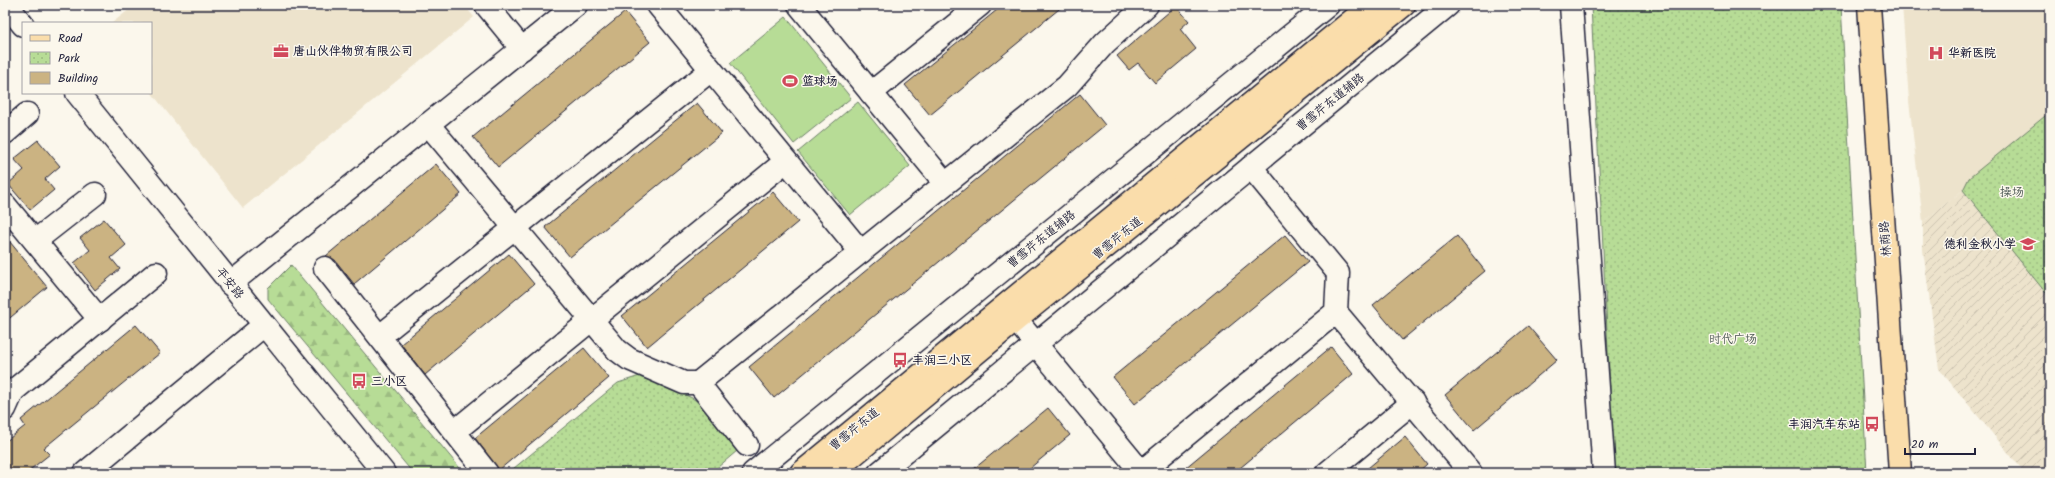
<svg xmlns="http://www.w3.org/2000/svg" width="2055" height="478" font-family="Kalam,'LXGW WenKai TC',sans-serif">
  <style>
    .built { fill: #ede3cc }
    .industrial { fill: url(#industrial-furrows) }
    .grass { fill: #b7dc96; stroke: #6c7f68 }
    .forest { fill: url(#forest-firs); stroke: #6c7f68 }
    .park { fill: url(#park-dots); stroke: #6c7f68 }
    .building { fill: #cbb382; stroke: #22223b }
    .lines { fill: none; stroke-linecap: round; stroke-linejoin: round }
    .minor-casing { stroke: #22223b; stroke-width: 25 }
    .major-casing { stroke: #22223b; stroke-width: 25 }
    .minor { stroke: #fbf7ec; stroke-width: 22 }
    .major { stroke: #faddab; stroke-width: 22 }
    .labels { text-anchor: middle; stroke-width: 3; stroke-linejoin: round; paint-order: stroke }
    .poi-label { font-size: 12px; font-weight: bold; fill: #22223b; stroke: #fbf7ec; text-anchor: start }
    .street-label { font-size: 12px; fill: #22223b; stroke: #fbf7ec }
    .park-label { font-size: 12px; fill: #4f5a56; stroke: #fbf7ec }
  </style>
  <defs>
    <pattern id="industrial-furrows" width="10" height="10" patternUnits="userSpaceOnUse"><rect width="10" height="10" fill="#ede3cc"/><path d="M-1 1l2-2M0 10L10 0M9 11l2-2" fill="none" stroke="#cbc2b0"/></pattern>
    <pattern id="forest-firs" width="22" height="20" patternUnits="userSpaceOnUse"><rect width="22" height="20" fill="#b7dc96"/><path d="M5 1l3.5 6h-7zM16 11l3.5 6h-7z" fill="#9dbc82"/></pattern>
    <pattern id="park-dots" width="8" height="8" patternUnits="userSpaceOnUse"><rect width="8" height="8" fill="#b7dc96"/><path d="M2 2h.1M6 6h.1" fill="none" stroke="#9dbc82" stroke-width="1.8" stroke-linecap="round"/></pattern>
  </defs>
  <rect width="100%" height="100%" fill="#fbf7ec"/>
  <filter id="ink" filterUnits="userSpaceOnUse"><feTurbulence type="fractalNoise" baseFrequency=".025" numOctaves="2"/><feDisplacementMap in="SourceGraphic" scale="8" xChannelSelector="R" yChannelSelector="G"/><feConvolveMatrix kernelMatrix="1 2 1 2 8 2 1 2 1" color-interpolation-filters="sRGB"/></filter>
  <g filter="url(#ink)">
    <g class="built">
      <polygon points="135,5 464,5 474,17 243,208 151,92 151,23 112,23"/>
      <polygon points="1902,5 2050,5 2050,298 1963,190 1923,222 1909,101"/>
    </g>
    <polygon class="industrial" points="1963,190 2050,298 2050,473 2025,473 1939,369 1923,250 1923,222"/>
    <g class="grass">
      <polygon points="786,17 851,98 794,144 730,63"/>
      <polygon points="858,102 910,166 850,215 798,152"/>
    </g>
    <polygon class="forest" points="291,265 464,473 413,473 268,299 268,288"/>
    <g class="park">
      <polygon points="1591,5 1841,5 1867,473 1614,473"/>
      <polygon points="2050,112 2050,298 1963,190 1969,178"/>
      <polygon points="643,375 692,398 703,405 737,451 711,473 508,473 618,383"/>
    </g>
    <g class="building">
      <polygon points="1003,5 1064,5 930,115 905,85"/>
      <polygon points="1176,6 1189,21 1180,29 1196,49 1155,83 1138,63 1129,70 1117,56"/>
      <polygon points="625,12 650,42 498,167 473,137"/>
      <polygon points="1080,94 1105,125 774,398 749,367"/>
      <polygon points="697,103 722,133 570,257 545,227"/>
      <polygon points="38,140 60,166 45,179 54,190 30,210 8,184 24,170 14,159"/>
      <polygon points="436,164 461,194 354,284 335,260 326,256"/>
      <polygon points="773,192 798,222 647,347 622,316"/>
      <polygon points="104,219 126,245 111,258 120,269 95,290 74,263 90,250 80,238"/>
      <polygon points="1285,235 1308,262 1135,404 1113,377"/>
      <polygon points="5,236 47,287 5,322"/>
      <polygon points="1457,236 1485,271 1402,340 1373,305"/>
      <polygon points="509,254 534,284 425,375 401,344"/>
      <polygon points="136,325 160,353 44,448 50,454 26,473 5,473 5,442 25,426 21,420"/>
      <polygon points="1528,326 1557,360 1474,430 1445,395"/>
      <polygon points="1331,347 1353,374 1234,473 1179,473"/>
      <polygon points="584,348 609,378 499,470 475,438"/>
      <polygon points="1048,408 1070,435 1024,473 969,473"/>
      <polygon points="1405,437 1427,464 1417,473 1362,473"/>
    </g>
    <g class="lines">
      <g class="minor-casing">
        <g id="minor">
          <polyline points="7,5 23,25"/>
          <polyline points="486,5 522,49"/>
          <polyline points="658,5 861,252"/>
          <polyline points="799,5 945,183"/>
          <polyline points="1571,5 1604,473"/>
          <polyline points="77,93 384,473"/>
          <polyline points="871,93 980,5"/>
          <polyline points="428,124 617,350 629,359 684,383 698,383 747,445"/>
          <polyline points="5,133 27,114"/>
          <polyline points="5,205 100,320"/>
          <polyline points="35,241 95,194"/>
          <polyline points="325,268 487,473"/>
          <polyline points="230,284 576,5"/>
          <polyline points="1336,312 1471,473"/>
          <polyline points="1016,320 1142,473"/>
          <polyline points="380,336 711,70"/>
          <polyline points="698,383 1067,86 1105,43 1147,5"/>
          <polyline points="5,409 13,391 156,273"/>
          <polyline points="455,431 786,161"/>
          <polyline points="85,473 264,325"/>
          <polyline points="753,473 1328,5"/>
          <polyline points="879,473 1448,5"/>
          <polyline points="1140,473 1336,312 1338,273 1251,167"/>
          <polyline points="1327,473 1413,402"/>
        </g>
      </g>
      <g class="major-casing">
        <g id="major">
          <polyline points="1869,5 1900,473"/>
          <polyline points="801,473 1371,5"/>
          <polyline points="832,473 1016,320 1404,5"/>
        </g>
      </g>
      <use href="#minor" class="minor"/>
      <use href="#major" class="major"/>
    </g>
  </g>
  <defs>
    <g id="office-bare" transform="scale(1.2)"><path d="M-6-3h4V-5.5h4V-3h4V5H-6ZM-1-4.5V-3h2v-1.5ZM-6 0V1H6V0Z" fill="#d1495b" stroke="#fbf7ec" stroke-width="2.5" paint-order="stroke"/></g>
    <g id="hospital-bare" transform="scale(1.2)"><path d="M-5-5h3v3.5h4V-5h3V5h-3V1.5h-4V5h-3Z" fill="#d1495b" stroke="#fbf7ec" stroke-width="2.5" paint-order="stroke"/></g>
    <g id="stadium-bare" transform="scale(1.2)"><path d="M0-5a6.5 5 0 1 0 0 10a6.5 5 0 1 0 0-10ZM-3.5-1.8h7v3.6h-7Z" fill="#d1495b" stroke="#fbf7ec" stroke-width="2.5" paint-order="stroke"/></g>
    <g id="school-bare" transform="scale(1.2)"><path d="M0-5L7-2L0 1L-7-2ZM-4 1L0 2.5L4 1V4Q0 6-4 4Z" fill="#d1495b" stroke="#fbf7ec" stroke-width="2.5" paint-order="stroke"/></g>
    <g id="bus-bare" transform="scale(1.2)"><path d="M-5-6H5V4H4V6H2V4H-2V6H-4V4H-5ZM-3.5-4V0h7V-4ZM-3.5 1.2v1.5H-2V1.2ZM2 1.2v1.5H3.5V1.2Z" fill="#d1495b" stroke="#fbf7ec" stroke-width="2.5" paint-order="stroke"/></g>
  </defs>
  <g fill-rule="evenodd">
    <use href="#office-bare" x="281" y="51"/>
    <use href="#hospital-bare" x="1936" y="53"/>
    <use href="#stadium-bare" x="790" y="81"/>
    <use href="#school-bare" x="2028" y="244"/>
    <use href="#bus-bare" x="900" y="360"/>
    <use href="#bus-bare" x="359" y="381"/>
    <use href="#bus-bare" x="1872" y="424"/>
  </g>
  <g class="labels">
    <g class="poi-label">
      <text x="293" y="55">唐山伙伴物贸有限公司</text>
      <text x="1948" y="57">华新医院</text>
      <text x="802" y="85">篮球场</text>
      <text x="2016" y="248" text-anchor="end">德利金秋小学</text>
      <text x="912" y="364">丰润三小区</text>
      <text x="371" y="385">三小区</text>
      <text x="1860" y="428" text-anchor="end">丰润汽车东站</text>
    </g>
    <g class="street-label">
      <text transform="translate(1330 102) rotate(-39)" y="4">曹雪芹东道辅路</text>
      <text transform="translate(1117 238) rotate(-39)" y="4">曹雪芹东道</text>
      <text transform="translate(1041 239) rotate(-39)" y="4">曹雪芹东道辅路</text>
      <text transform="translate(1885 239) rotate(-94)" y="4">林荫路</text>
      <text transform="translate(230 283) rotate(51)" y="4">平安路</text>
      <text transform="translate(854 429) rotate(-39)" y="4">曹雪芹东道</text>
    </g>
    <g class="park-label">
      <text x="2012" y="196">操场</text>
      <text x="1733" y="343">时代广场</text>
    </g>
  </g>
  <rect width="2055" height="478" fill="none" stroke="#fbf7ec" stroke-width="20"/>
  <rect x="10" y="10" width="2035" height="458" fill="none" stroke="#22223b" stroke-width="1.5" filter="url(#ink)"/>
  <rect x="22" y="22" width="130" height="72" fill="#fbf7ec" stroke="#a4a2a5"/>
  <rect x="30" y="35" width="20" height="6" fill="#faddab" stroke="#a4a2a5"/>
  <text x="58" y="42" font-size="12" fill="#22223b">Road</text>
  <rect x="30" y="52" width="20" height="12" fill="url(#park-dots)" stroke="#a4a2a5"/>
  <text x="58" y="62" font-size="12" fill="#22223b">Park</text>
  <rect x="30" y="72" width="20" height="12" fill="#cbb382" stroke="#a4a2a5"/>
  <text x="58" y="82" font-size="12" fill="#22223b">Building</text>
  <path d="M1905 448v6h70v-6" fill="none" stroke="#22223b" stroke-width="2"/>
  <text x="1911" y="448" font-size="12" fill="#22223b" stroke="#fbf7ec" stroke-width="3" paint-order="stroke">20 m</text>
</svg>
